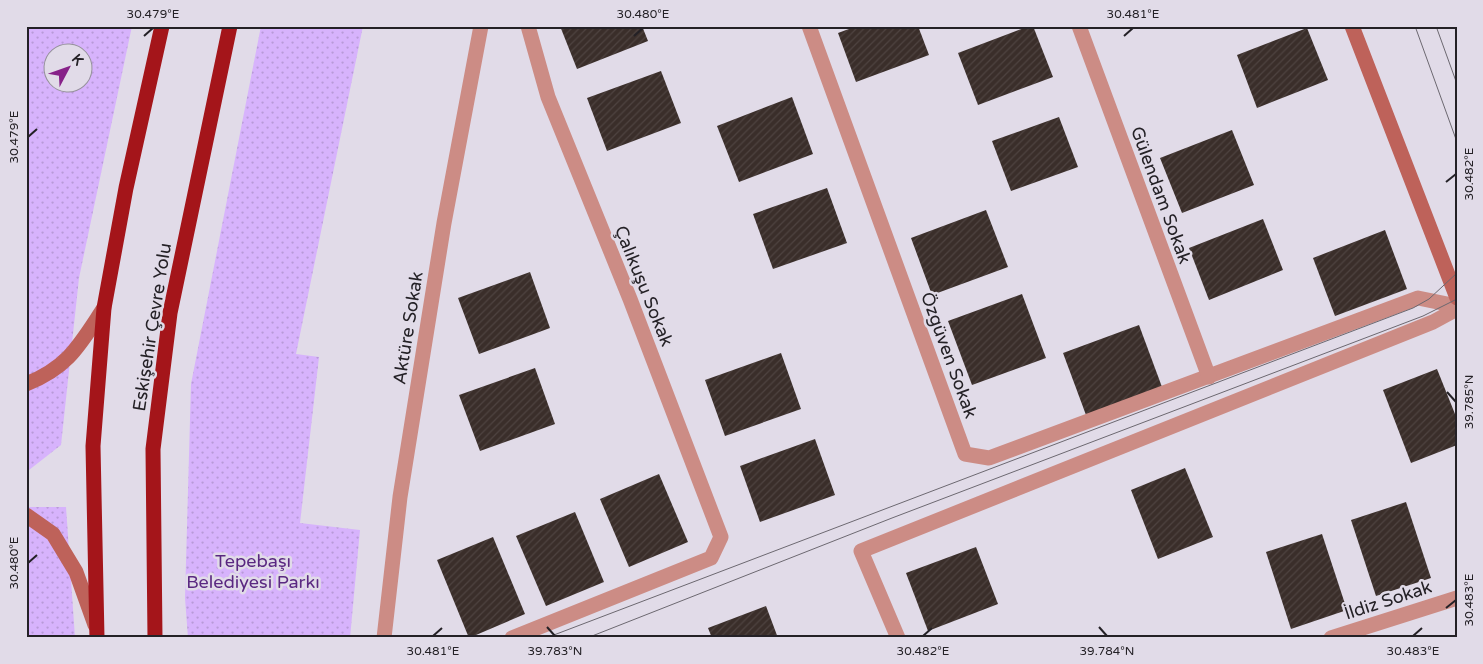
<svg xmlns="http://www.w3.org/2000/svg" width="1483" height="664" font-family="'Varela Round',sans-serif">
  <style>
    .grass { fill: url(#grass-dots); fill-rule: evenodd }
    .building { fill: url(#building-hatch) }
    .lines { fill: none; stroke-linecap: round; stroke-linejoin: round }
    .street { stroke: #cc8c85; stroke-width: 15 }
    .secondary { stroke: #be625a; stroke-width: 15 }
    .highway { stroke: #a4151a; stroke-width: 15 }
    .tram { stroke: #6c6870; stroke-width: 1 }
    .ticks { fill: none; stroke: #242126; stroke-width: 2 }
    .labels { text-anchor: middle; stroke-width: 5; stroke-linejoin: round; paint-order: stroke }
    .street-label { font-size: 18px; fill: #242126; stroke: #e1dbe8 }
    .park-label { font-size: 18px; fill: #5a2881; stroke: #e1dbe8 }
    .neatline { fill: none; stroke: #242126; stroke-width: 2 }
    .ticks-label { font-size: 12px; text-anchor: middle; fill: #242126 }
  </style>
  <defs>
    <pattern id="grass-dots" width="8" height="8" patternUnits="userSpaceOnUse" patternTransform="scale(1.25)"><rect width="8" height="8" fill="#d7b3fc"/><path d="M2 2h.1M6 6h.1" fill="none" stroke="#b89ad8" stroke-width="1.8" stroke-linecap="round"/></pattern>
    <pattern id="building-hatch" width="6" height="6" patternUnits="userSpaceOnUse" patternTransform="scale(1.25)"><rect width="6" height="6" fill="#3a2e2a"/><path d="M-1 1l2-2M0 6l6-6M5 7l2-2" fill="none" stroke="#4e4340"/></pattern>
  </defs>
  <rect width="100%" height="100%" fill="#e1dbe8"/>
  <g class="grass">
    <path d="M26 26H132L79 278 61 445 29 470H26ZM52 52H82V82H52Z"/>
    <polygon points="261,26 363,26 296,354 319,357 300,523 360,530 350,638 188,638 185,598 191,384"/>
    <polygon points="26,507 66,507 75,638 26,638"/>
  </g>
  <g class="building">
    <polygon points="560,26 642,26 648,41 577,69"/>
    <polygon points="857,26 918,26 929,55 856,82 838,33"/>
    <polygon points="1029,26 1033,26 1053,77 978,105 958,53"/>
    <polygon points="1307,28 1328,80 1257,108 1237,55"/>
    <polygon points="661,71 681,123 607,151 587,98"/>
    <polygon points="792,97 813,154 739,182 717,126"/>
    <polygon points="1059,117 1078,167 1011,191 992,141"/>
    <polygon points="1232,130 1254,185 1182,213 1160,158"/>
    <polygon points="827,188 847,243 773,269 753,214"/>
    <polygon points="986,210 1008,267 932,295 911,238"/>
    <polygon points="1263,219 1283,270 1209,300 1189,248"/>
    <polygon points="1385,230 1407,289 1335,316 1313,258"/>
    <polygon points="530,272 550,328 479,354 458,298"/>
    <polygon points="1022,294 1046,358 972,385 948,321"/>
    <polygon points="1139,325 1162,387 1086,415 1063,353"/>
    <polygon points="781,353 801,409 725,436 705,380"/>
    <polygon points="535,368 555,424 480,451 459,395"/>
    <polygon points="1437,369 1457,419 1457,445 1411,463 1383,390"/>
    <polygon points="815,439 835,495 760,522 740,466"/>
    <polygon points="1185,468 1213,537 1158,559 1131,490"/>
    <polygon points="659,474 688,542 629,567 600,499"/>
    <polygon points="1406,502 1431,578 1376,596 1351,520"/>
    <polygon points="575,512 604,582 546,606 516,536"/>
    <polygon points="1322,534 1347,610 1291,629 1266,552"/>
    <polygon points="493,537 525,614 469,638 437,560"/>
    <polygon points="976,547 998,604 928,631 906,573"/>
    <polygon points="766,606 778,638 712,638 708,628"/>
  </g>
  <g class="lines">
    <g class="street">
      <polyline points="809,26 965,454 989,458 1418,298 1457,306"/>
      <polyline points="1079,26 1209,377"/>
      <polyline points="384,638 400,497 444,223 481,26"/>
      <polyline points="512,638 711,558 721,537 630,299 548,97 528,26"/>
      <polyline points="898,638 861,551 1433,322 1457,309"/>
      <polyline points="1331,638 1457,598"/>
    </g>
    <g class="secondary">
      <polyline points="1352,26 1457,298"/>
      <path d="M26 384C69 367 80 344 104 308"/>
      <polyline points="26,515 53,534 76,572 95,625"/>
    </g>
    <g class="highway">
      <polyline points="97,638 93,446 104,308 126,188 162,26"/>
      <polyline points="155,638 153,449 170,313 230,26"/>
    </g>
    <g class="tram">
      <polyline points="1415,26 1457,142"/>
      <polyline points="1436,26 1457,84"/>
      <polyline points="546,638 1413,308 1429,299 1457,273"/>
      <polyline points="587,638 892,518 1423,316 1457,299"/>
    </g>
  </g>
  <path class="ticks" d="M144 36 153 28M634 36 643 28M1124 36 1133 28M28 137 37 129M1446 182 1456 174M1447 392 1456 402M28 563 37 555M1446 608 1456 600M547 627 555 636M1099 627 1107 636M433 636 442 628M923 636 932 628M1413 636 1422 628"/>
  <g class="labels">
    <g class="street-label">
      <text transform="translate(1161 195) rotate(70)" y="6">Gülendam Sokak</text>
      <text transform="translate(644 286) rotate(68)" y="6">Çalıkuşu Sokak</text>
      <text transform="translate(152 327) rotate(-81)" y="6">Eskişehir Çevre Yolu</text>
      <text transform="translate(408 328) rotate(-81)" y="6">Aktüre Sokak</text>
      <text transform="translate(949 355) rotate(70)" y="6">Özgüven Sokak</text>
      <text transform="translate(1388 600) rotate(-18)" y="6">İldiz Sokak</text>
    </g>
    <g class="park-label">
      <text x="253" y="567">Tepebaşı<tspan x="253" dy="21">Belediyesi Parkı</tspan></text>
    </g>
  </g>
  <rect width="1483" height="664" fill="none" stroke="#e1dbe8" stroke-width="55"/>
  <g transform="translate(68 68) rotate(49)"><circle r="24" fill="#e1dbe8" stroke="#95919a"/>
  <path d="M0-4L9 19L0 12L-9 19Z" fill="#872189"/>
  <text y="-8" font-size="14" font-weight="bold" text-anchor="middle" fill="#242126">K</text>
  </g>
  <rect x="28" y="28" width="1428" height="608" class="neatline"/>
  <g class="ticks-label">
    <text x="153" y="18">30.479°E</text>
    <text x="643" y="18">30.480°E</text>
    <text x="1133" y="18">30.481°E</text>
    <text transform="translate(14 137) rotate(-90)" y="4">30.479°E</text>
    <text transform="translate(1469 174) rotate(-90)" y="4">30.482°E</text>
    <text transform="translate(1469 402) rotate(-90)" y="4">39.785°N</text>
    <text transform="translate(14 563) rotate(-90)" y="4">30.480°E</text>
    <text transform="translate(1469 600) rotate(-90)" y="4">30.483°E</text>
    <text x="433" y="655">30.481°E</text>
    <text x="555" y="655">39.783°N</text>
    <text x="923" y="655">30.482°E</text>
    <text x="1107" y="655">39.784°N</text>
    <text x="1413" y="655">30.483°E</text>
  </g>
</svg>
